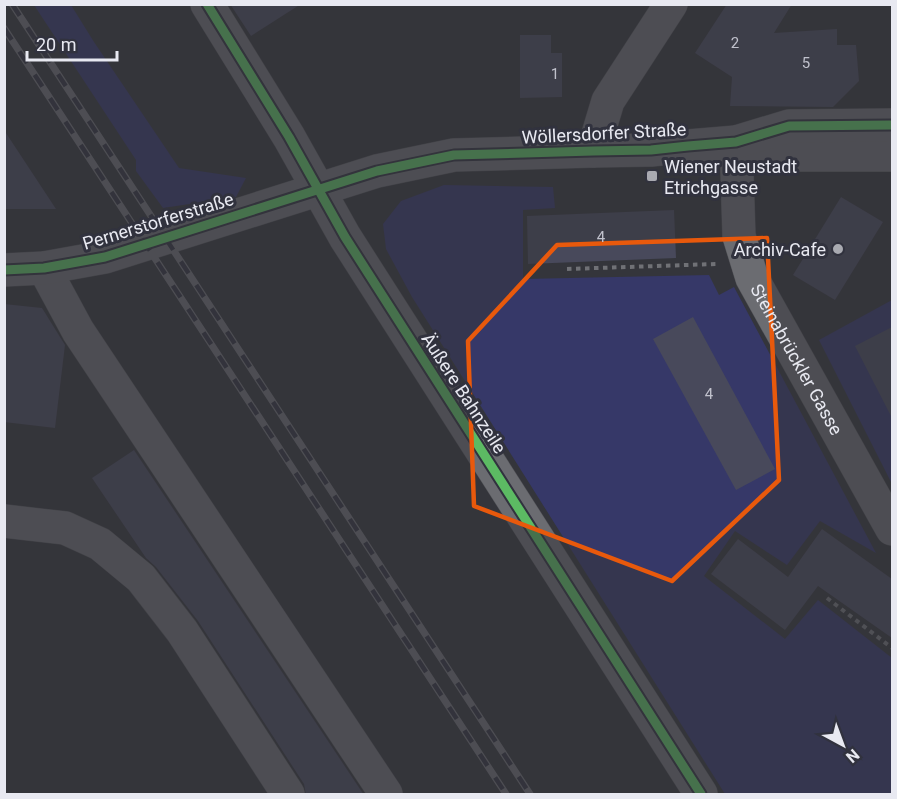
<svg xmlns="http://www.w3.org/2000/svg" width="897" height="799" viewBox="0 0 897 799" font-family="Roboto,sans-serif">
  <style>
    .green { fill: #363868 }
    .building { fill: #48495b }
    .lines { fill: none; stroke-linecap: round; stroke-linejoin: round }
    .minor-casing { stroke: #515257; stroke-width: 34 }
    .path { stroke: #707176; stroke-width: 4; stroke-dasharray: 4.5 4.5; stroke-linecap: butt }
    .minor { stroke: #6b6c71; stroke-width: 33 }
    .rail-casing { stroke: #6b6c71; stroke-width: 7 }
    .rail { stroke: #31323e; stroke-width: 4.5; stroke-dasharray: 14; stroke-linecap: butt }
    .cycleway-casing { stroke: #31323e; stroke-width: 13 }
    .cycleway { stroke: #5cba63; stroke-width: 9 }
    .marked { fill: none; stroke: #e8590c; stroke-width: 4.5; stroke-linejoin: round }
    .poi-dot { fill: #a9aab1; stroke: #31323e; stroke-width: 2 }
    .labels { text-anchor: middle; dominant-baseline: central; stroke-width: 6; stroke-linejoin: round; paint-order: stroke }
    .number-label { font-size: 15px; fill: #c0c1cc }
    .street-label { font-size: 18px; fill: #e8e9f1; stroke: #31323e }
    .poi-label { font-size: 18px; fill: #e8e9f1; stroke: #31323e; text-anchor: start }
  </style>
  <rect width="100%" height="100%" fill="#34353b"/>
  <g class="green">
    <polygon points="34,5 71,5 94,42 179,168 246,178 236,197 163,208 136,171 136,160"/>
    <polygon points="444,185 553,187 555,208 523,210 523,279 709,275 719,295 734,287 876,553 820,521 787,565 735,531 704,576 785,639 818,600 892,658 892,794 725,794 412,297 386,249 383,224 401,201"/>
    <polygon points="892,300 892,484 819,340"/>
  </g>
  <g class="building">
    <polygon points="230,4 301,4 251,36"/>
    <polygon points="727,4 792,4 774,33 837,29 837,45 856,45 859,81 833,107 730,106 732,77 695,53"/>
    <polygon points="520,35 551,35 551,53 562,53 562,97 520,98"/>
    <polygon points="4,130 56,209 4,209"/>
    <polygon points="841,197 883,222 835,300 793,275"/>
    <polygon points="674,210 676,258 528,264 527,216"/>
    <polygon points="4,304 42,308 65,345 55,428 4,422"/>
    <polygon points="693,317 775,469 736,490 653,339"/>
    <polygon points="892,327 892,418 855,346"/>
    <polygon points="134,450 364,795 306,795 304,784 198,621 156,567 146,558 92,478"/>
    <polygon points="822,529 892,579 892,638 818,586 785,630 711,574 738,539 788,577"/>
  </g>
  <g class="lines">
    <g class="minor-casing">
      <g id="minor">
        <polyline points="207,4 289,137 345,237 701,794"/>
        <path id="s1" d="M736,142l3,94 13,42 140,251"/>
        <polyline points="736,142 780,155 892,155"/>
        <polyline points="593,151 608,101 671,4"/>
        <polyline points="44,268 78,331 386,794"/>
        <polyline points="4,270 44,268 105,257 377,171 454,155 593,151 651,150 688,146 736,142 789,126 892,125"/>
        <polyline points="4,521 65,528 100,544 141,578 182,631 288,794"/>
      </g>
    </g>
    <g class="path">
      <polyline points="567,269 716,264"/>
      <polyline points="827,598 892,648"/>
    </g>
    <use href="#minor" class="minor"/>
    <g class="rail-casing">
      <g id="rail">
        <polyline points="12,4 530,794"/>
        <polyline points="4,28 506,794"/>
      </g>
    </g>
    <use href="#rail" class="rail"/>
    <g class="cycleway-casing">
      <g id="cycleway">
        <polyline points="207,4 289,137 345,237 701,794"/>
        <polyline points="4,270 44,268 105,257 377,171 454,155 593,151 651,150 688,146 736,142 789,126 892,125"/>
      </g>
    </g>
    <use href="#cycleway" class="cycleway"/>
  </g>
  <path d="M0 0H897V799H0ZM767,238l12,242 -107,101 -198,-75 -6,-165 89,-96z" fill="#34353b" fill-opacity=".55" fill-rule="evenodd"/>
  <path class="marked" d="M767,238l12,242 -107,101 -198,-75 -6,-165 89,-96z"/>
  <g class="poi-dot">
    <rect x="646" y="170" width="12" height="12" rx="3"/>
    <circle cx="838" cy="249" r="6"/>
  </g>
  <g class="labels">
    <g class="number-label">
      <text x="735" y="43">2</text>
      <text x="806" y="63">5</text>
      <text x="555" y="74">1</text>
      <text x="601" y="237">4</text>
      <text x="709" y="394">4</text>
    </g>
    <g class="street-label">
      <text transform="translate(604 133) rotate(-3)">Wöllersdorfer Straße</text>
      <text transform="translate(158 221) rotate(-17)">Pernerstorferstraße</text>
      <text stroke="none"><textPath href="#s1" startOffset="231">Steinabrückler Gasse</textPath></text>
      <text transform="translate(464 393) rotate(57)">Äußere Bahnzeile</text>
    </g>
    <g class="poi-label">
      <text x="664" y="166">Wiener Neustadt<tspan x="664" dy="21">Etrichgasse</tspan></text>
      <text x="826" y="249" text-anchor="end">Archiv-Cafe</text>
    </g>
  </g>
  <rect width="897" height="799" fill="none" stroke="#e8e9f1" stroke-width="12"/>
  <g transform="translate(843 745) rotate(139)" stroke="#31323e" stroke-width="4.5" paint-order="stroke">
  <path d="M0-4.5L10 22L0 15L-10 22Z" fill="#e8e9f1"/>
  <text y="-9" font-size="16" font-weight="bold" text-anchor="middle" fill="#e8e9f1">N</text>
  </g>
  <path d="M27 51v9h90v-9" fill="none" stroke="#e8e9f1" stroke-width="3"/>
  <text x="36" y="51" font-size="18" fill="#e8e9f1" stroke="#31323e" stroke-width="4.5" paint-order="stroke">20 m</text>
</svg>
